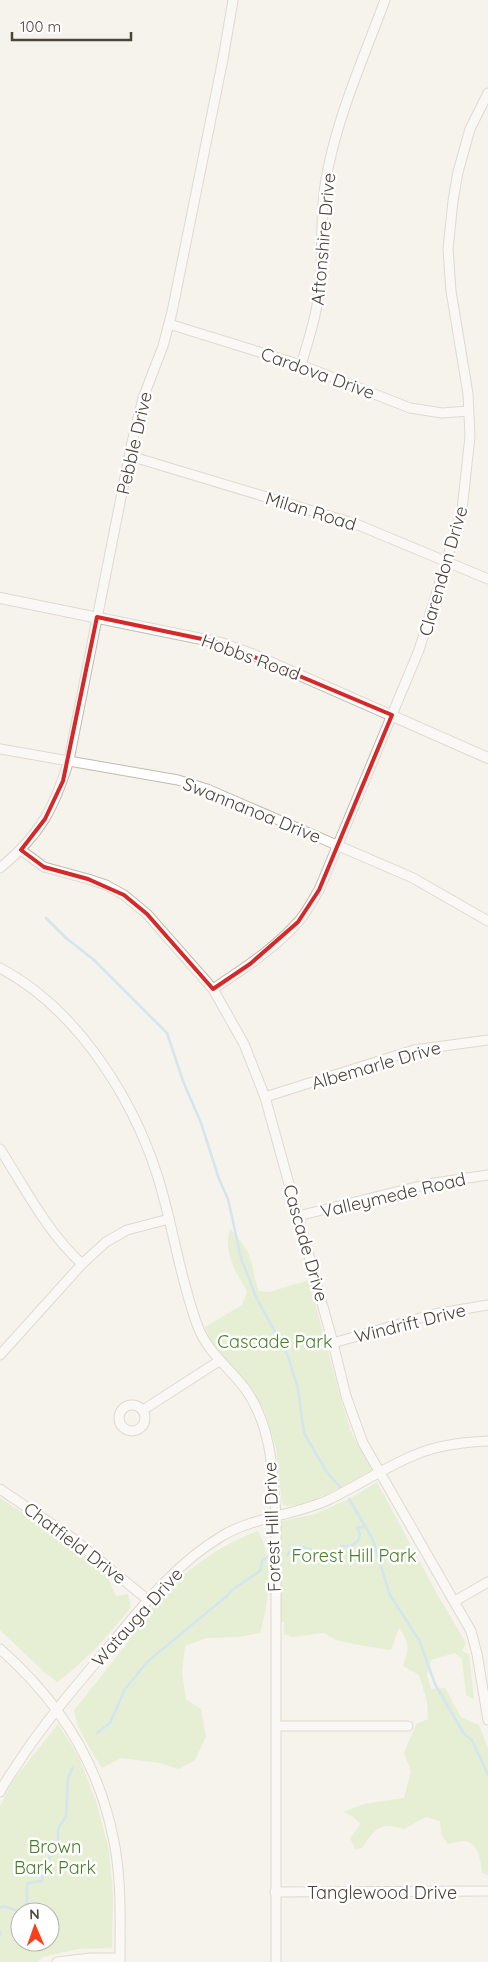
<svg xmlns="http://www.w3.org/2000/svg" width="488" height="1962" viewBox="0 0 488 1962" font-family="Quicksand,sans-serif">
  <style>
    .green { fill: #d2eab5; fill-rule: evenodd }
    .lines { fill: none; stroke-linecap: round; stroke-linejoin: round }
    .stream { stroke: #a9d4f2; stroke-width: 2.5 }
    .minor-casing { stroke: #c2bbae; stroke-width: 11 }
    .tertiary-casing { stroke: #c2bbae; stroke-width: 12 }
    .minor { stroke: #fff; stroke-width: 9 }
    .tertiary { stroke: #fff; stroke-width: 10 }
    .marked { fill: none; stroke: #d62828; stroke-width: 4; stroke-linejoin: round }
    .labels { text-anchor: middle; dominant-baseline: central; stroke-width: 5; stroke-linejoin: round; paint-order: stroke }
    .street-label { font-size: 18px; fill: #4b4439; stroke: #fff }
    .park-label { font-size: 18px; fill: #4a7f2a; stroke: #fff }
  </style>
  <rect width="100%" height="100%" fill="#f6f3ec"/>
  <g class="green">
    <path d="M230,1229c23,23 21,33 28,62l12,1 39,-12 32,120 11,34 20,36c-15,8 -75,44 -90,34l-6,-56 -11,-36 -13,-23 -41,-48 -6,-14 37,-22 5,-14c-12,-20 -24,-39 -17,-62z"/>
    <path d="M377,1482l60,112 29,49 -4,8 7,3 5,45 -8,-4 -4,-36 -7,-6 -24,7 -4,15 4,14 14,-1 16,29 18,8 9,23v127l-6,-2c-1,-11 -3,-29 -17,-32 -5,0 -12,2 -17,3l-7,-10 -1,-13 -14,-4 -22,12c-23,-8 -30,0 -42,19l-7,1 -5,-11 11,-14 -9,-8 -9,-4 21,-8 40,-6 7,-27 -7,-18 12,-29 12,-5 -1,-18 -8,-26 -16,-9c6,-18 7,-22 -4,-38l-8,22 -38,-6 -17,-4 -12,-7 -32,4 -8,-3v-12h-3l-3,-100 37,-8 34,-15z"/>
    <path d="M0,1498l57,37 49,38 10,23 12,-2 3,13c-22,28 -45,54 -74,75l-13,-10 -44,-42z"/>
    <path d="M258,1531c17,29 11,71 2,102l-22,4 -32,1 -21,8 -3,27 4,26 15,10 5,28 -11,23 -16,9 -19,-6 -39,-5 -19,10c-10,-17 -25,-37 -28,-58 17,-21 34,-42 50,-63 10,-13 18,-28 29,-41 25,-31 67,-62 105,-75z"/>
    <path d="M58,1724l20,31 18,46 13,49 4,45 -1,53 -34,1 -35,8 -6,5h-37v-156l12,-24zM20,1912h30v30h-30z"/>
  </g>
  <g class="lines">
    <g class="stream">
      <polyline points="46,918 66,938 94,960 167,1033 183,1081 201,1123 219,1179 228,1199 241,1258 256,1297 288,1356 298,1389 304,1433 326,1471 340,1487"/>
      <polyline points="349,1499 372,1538 390,1595 419,1640 435,1684 464,1734 472,1740 488,1775"/>
      <path d="M287,1555c14,-17 26,-3 42,6l8,-5 4,-10h10l7,-5 2,-7 -3,-6 9,-2"/>
      <polyline points="97,1733 110,1723 125,1689 147,1662 227,1596 232,1590 260,1571 262,1561 269,1556"/>
      <path d="M0,1908l4,-2 16,6c12,-7 4,-19 8,-29l14,-2 2,-19 14,-11v-22l8,-13 2,-38 5,-11"/>
      <polyline points="0,1932 0,1934"/>
    </g>
    <g class="minor-casing">
      <g id="minor">
        <polyline points="169,324 301,365 410,408 442,413 468,411"/>
        <path d="M301,365c8,-27 17,-54 19,-82 3,-33 0,-65 5,-98 10,-64 38,-125 60,-185"/>
        <polyline points="130,456 356,524 488,579"/>
        <polyline points="0,749 178,780 207,789 413,878 488,921"/>
        <polyline points="21,850 44,867 88,879 106,885 124,895 147,914 213,989 244,1044 265,1097 333,1343 346,1396 363,1443 471,1631 477,1654 488,1720"/>
        <path d="M0,868c40,-33 54,-59 69,-108l63,-318 11,-44 20,-52 9,-34 51,-253 10,-59"/>
        <path d="M0,968c81,43 140,140 163,227 12,44 19,90 35,132 10,26 32,41 48,63 26,37 27,84 30,127v445"/>
        <path d="M213,989c30,-20 61,-40 85,-67 8,-9 14,-21 21,-32l100,-240 43,-140 8,-74 -2,-42 -17,-103 -3,-42 5,-48 5,-29 12,-43 18,-36"/>
        <polyline points="265,1097 414,1050 488,1040"/>
        <path d="M0,1149c25,39 47,83 82,115"/>
        <polyline points="298,1216 428,1184 488,1175"/>
        <polyline points="333,1343 434,1314 488,1305"/>
        <polyline points="0,1355 82,1264 106,1242 127,1230 169,1219"/>
        <circle cx="132" cy="1418" r="13"/>
        <polyline points="143,1410 219,1361"/>
        <polyline points="0,1489 71,1537 148,1600"/>
        <polyline points="455,1601 488,1582"/>
        <path d="M0,1649c57,50 98,113 113,188 9,40 7,84 7,125"/>
        <polyline points="277,1726 408,1726"/>
        <path d="M0,1792c5,-11 13,-21 20,-32 23,-35 50,-67 77,-99 38,-45 73,-94 125,-125 33,-20 73,-20 108,-37 29,-14 57,-33 87,-45 22,-9 48,-12 71,-13"/>
        <polyline points="275,1892 488,1891"/>
        <polyline points="57,1962 91,1958 120,1958"/>
      </g>
    </g>
    <g class="tertiary-casing">
      <polyline id="tertiary" points="0,598 221,643 254,655 488,758"/>
    </g>
    <use href="#minor" class="minor"/>
    <use href="#tertiary" class="tertiary"/>
  </g>
  <path d="M0 0H488V1962H0ZM97,617l124,26 171,72 -73,175 -21,32 -48,42 -37,25 -66,-75 -23,-19 -36,-16 -44,-12 -23,-17 24,-31 18,-38z" fill="#f6f3ec" fill-opacity=".55" fill-rule="evenodd"/>
  <path class="marked" d="M97,617l124,26 171,72 -73,175 -21,32 -48,42 -37,25 -66,-75 -23,-19 -36,-16 -44,-12 -23,-17 24,-31 18,-38z"/>
  <g class="labels">
    <g class="street-label">
      <text transform="translate(323 239) rotate(-85)">Aftonshire Drive</text>
      <text transform="translate(318 373) rotate(20)">Cardova Drive</text>
      <text transform="translate(134 443) rotate(-77)">Pebble Drive</text>
      <text transform="translate(311 511) rotate(17)">Milan Road</text>
      <text transform="translate(443 571) rotate(-74)">Clarendon Drive</text>
      <text transform="translate(251 657) rotate(20)">Hobbs Road</text>
      <text transform="translate(252 810) rotate(22)">Swannanoa Drive</text>
      <text transform="translate(376 1065) rotate(-16)">Albemarle Drive</text>
      <text transform="translate(393 1195) rotate(-13)">Valleymede Road</text>
      <text transform="translate(306 1243) rotate(74)">Cascade Drive</text>
      <text transform="translate(410 1323) rotate(-14)">Windrift Drive</text>
      <text transform="translate(272 1527) rotate(-92)">Forest Hill Drive</text>
      <text transform="translate(75 1543) rotate(37)">Chatfield Drive</text>
      <text transform="translate(137 1617) rotate(-48)">Watauga Drive</text>
      <text x="382" y="1892">Tanglewood Drive</text>
    </g>
    <g class="park-label">
      <text x="275" y="1341">Cascade Park</text>
      <text x="354" y="1555">Forest Hill Park</text>
      <text x="55" y="1846">Brown<tspan x="55" dy="21">Bark Park</tspan></text>
    </g>
  </g>
  <g transform="translate(35 1927) rotate(358)"><circle r="24" fill="#ffffff" stroke="#b7b4b0"/>
  <path d="M0-4L9 19L0 12L-9 19Z" fill="#fc3f1d"/>
  <text y="-8" font-size="14" font-weight="bold" text-anchor="middle" fill="#4b4439">N</text>
  </g>
  <path d="M12 32v8h119v-8" fill="none" stroke="#4b4439" stroke-width="2.5"/>
  <text x="20" y="32" font-size="15" fill="#4b4439" stroke="#ffffff" stroke-width="4" paint-order="stroke">100 m</text>
</svg>
